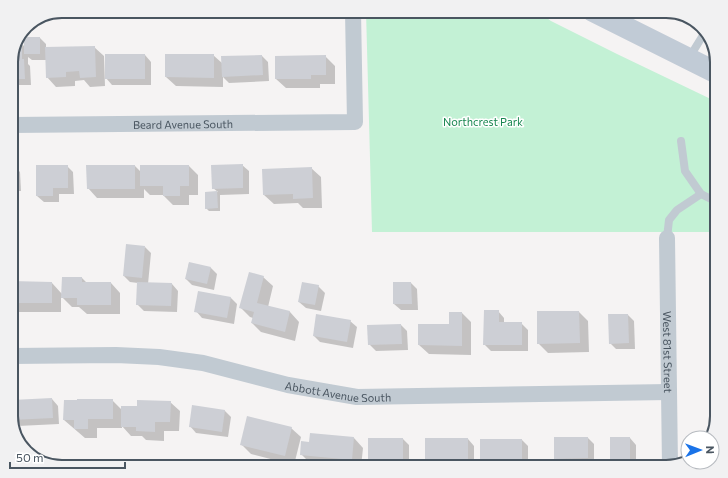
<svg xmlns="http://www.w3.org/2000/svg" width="728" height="478" viewBox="0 0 728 478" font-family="Commissioner,sans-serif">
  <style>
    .green { fill: #c3f1d5 }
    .shadow { fill: #0003 }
    .building { fill: #cdcfd5 }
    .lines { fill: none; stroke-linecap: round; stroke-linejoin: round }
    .lane { stroke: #c1cad2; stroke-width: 8 }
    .street { stroke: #c1cad2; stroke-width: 16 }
    .secondary { stroke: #c1cbd6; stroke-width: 22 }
    .labels { text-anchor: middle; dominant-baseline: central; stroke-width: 3; stroke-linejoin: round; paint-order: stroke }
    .park-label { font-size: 11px; fill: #17864f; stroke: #fff }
    .street-label { font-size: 11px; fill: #4a5661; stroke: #fff }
    .rim { fill: none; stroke: #4a5661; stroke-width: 2 }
  </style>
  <rect width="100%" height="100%" fill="#f5f3f3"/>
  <polygon class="green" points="366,11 537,11 551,21 617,54 717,102 717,232 372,232"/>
  <g class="shadow">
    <polygon points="40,38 46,44 46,48 94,47 104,56 105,86 90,87 84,80 75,81 75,86 56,87 47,77 46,60 32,60 28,57 28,64 30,66 31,85 11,85 11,59 18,44 22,44 25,47"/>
    <polygon points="145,55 151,62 151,85 112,85 106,78"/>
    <polygon points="166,55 213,55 222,63 262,56 268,62 269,81 229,83 223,77 223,87 176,86 166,77"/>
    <polygon points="325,56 335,66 335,84 320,84 320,88 286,88 276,79"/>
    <polygon points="242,165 249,171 249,194 220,195 220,211 209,211 206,208 206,193 218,192 213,188"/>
    <polygon points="11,166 14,166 20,172 21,191 11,191"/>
    <polygon points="37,166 67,166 73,172 74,194 59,194 59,202 44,202 37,196"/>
    <polygon points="135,166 141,172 189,166 198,175 198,195 189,195 189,205 173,205 163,195 150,195 144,189 144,198 97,198 88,188"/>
    <polygon points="311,168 321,177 322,208 303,208 298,203 274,204 264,195"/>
    <polygon points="145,247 151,253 148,284 172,284 178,291 177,312 144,311 137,304 138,283 130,282 124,276"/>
    <polygon points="189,263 211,268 217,274 214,290 192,285 186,279"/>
    <polygon points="263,277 273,286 268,307 290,312 299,322 295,341 261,332 252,323 253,318 250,317 241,308"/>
    <polygon points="82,278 87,283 111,283 120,293 120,314 87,314 79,307 72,307 61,296 61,312 11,312 11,282 52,283 62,294"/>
    <polygon points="394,283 411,283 417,289 418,310 401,310 394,304"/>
    <polygon points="318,286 325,293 321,311 306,308 299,302"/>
    <polygon points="199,292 231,298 237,304 234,324 202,318 196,311"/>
    <polygon points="498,311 504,318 504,323 521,323 528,330 528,351 491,351 484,344"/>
    <polygon points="579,312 588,321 589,352 548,353 538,343"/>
    <polygon points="462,313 471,322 471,355 429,354 419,345 450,325"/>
    <polygon points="628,315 634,321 635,349 616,349 610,343"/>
    <polygon points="350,321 357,327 353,348 320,342 314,336"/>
    <polygon points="401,325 407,331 408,350 376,351 369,344"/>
    <polygon points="52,399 58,406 59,424 18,426 12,420 11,411"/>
    <polygon points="112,400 122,410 170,402 180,411 179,431 164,431 164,441 146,440 142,436 131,436 122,426 122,428 97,428 97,438 85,438 64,420"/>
    <polygon points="193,406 225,411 231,417 228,437 196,433 190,426"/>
    <polygon points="291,428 301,437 294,465 251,454 241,444"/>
    <polygon points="354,438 363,448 361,467 345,467 311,464 301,454 310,443"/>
    <polygon points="588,438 594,444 594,464 561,465 555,458"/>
    <polygon points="630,438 636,445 636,467 611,467"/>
    <polygon points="403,439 409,445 409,467 381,467 380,466 376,466 369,459"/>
    <polygon points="468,439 474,446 474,467 433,467 426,460"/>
    <polygon points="522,440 528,446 528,465 488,465 481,459"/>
  </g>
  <g class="building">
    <rect x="24" y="37" width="16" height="17"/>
    <polygon points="19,43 22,43 22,59 24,59 25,79 11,79 11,59"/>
    <polygon points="95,46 96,77 80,78 79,71 66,72 66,77 46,78 45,47"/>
    <rect x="105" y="54" width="40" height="25"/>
    <polygon points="165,54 214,54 214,78 165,77"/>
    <polygon points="262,55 263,75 222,77 221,56"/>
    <polygon points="326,55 326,75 311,75 311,79 275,79 275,56"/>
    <polygon points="243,164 243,188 212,189 211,165"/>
    <polygon points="11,165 14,165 15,185 11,185"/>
    <polygon points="36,165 68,165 68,188 53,188 53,196 36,196"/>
    <polygon points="86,165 135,165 135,189 87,189"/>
    <polygon points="140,165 189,165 189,186 180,186 180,196 163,196 163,186 140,186"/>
    <polygon points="312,167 313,198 293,199 293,194 263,195 262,169"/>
    <polygon points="217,191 218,208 205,209 205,192"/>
    <polygon points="126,244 145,246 142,278 123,276"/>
    <polygon points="189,262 211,267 207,284 185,279"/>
    <polygon points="249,272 264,276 257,303 290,311 285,332 251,323 254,312 239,308"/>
    <polygon points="62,277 82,277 82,282 111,282 111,305 77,305 77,298 61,298"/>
    <polygon points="11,281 52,282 52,303 11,303"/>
    <polygon points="137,282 172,283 171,306 136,305"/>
    <polygon points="302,282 319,285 315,305 298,302"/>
    <polygon points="393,282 411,282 412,304 393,304"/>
    <polygon points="198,291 231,297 227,318 194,312"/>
    <polygon points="484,310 499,310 499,322 522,322 522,345 483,345"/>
    <polygon points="537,311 579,311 580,343 537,344"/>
    <polygon points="449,312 462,312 462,346 418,345 418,324 449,324"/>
    <polygon points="316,314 351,320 347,342 313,336"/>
    <polygon points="608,314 628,314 629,343 609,344"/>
    <polygon points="401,324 402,344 368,345 367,325"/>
    <polygon points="52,398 53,418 11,420 12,400"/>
    <polygon points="77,399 113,399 113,419 88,419 88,429 74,429 74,420 63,420 64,400 77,400"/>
    <polygon points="137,400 171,401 170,422 155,422 155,432 136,431 136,427 121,427 121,406 137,406"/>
    <polygon points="192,405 225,410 222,432 189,427"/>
    <polygon points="247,416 292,427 285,456 240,445"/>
    <polygon points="310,433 354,437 352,460 300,455 301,441 309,442"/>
    <polygon points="554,437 588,437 588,458 554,459"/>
    <rect x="610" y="437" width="20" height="30"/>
    <polygon points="368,438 403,438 403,467 379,466 379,460 368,460"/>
    <rect x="425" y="438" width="43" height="23"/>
    <rect x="480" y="439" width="42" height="20"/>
  </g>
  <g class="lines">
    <g class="lane">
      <polyline points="689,58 705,32"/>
      <polyline points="681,141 685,171 701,194 717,202"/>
      <polyline points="667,238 669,220 677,210 701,194"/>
    </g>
    <g class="street">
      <path id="s1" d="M11,125l344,-3 -2,-111"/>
      <path id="s2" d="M667,238l3,228"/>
      <path id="s3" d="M11,356l105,-1 43,2 44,6 85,22 69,12 312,-5"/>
    </g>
    <polyline class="secondary" points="593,11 717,73"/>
  </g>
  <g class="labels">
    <g class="park-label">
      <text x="483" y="121">Northcrest Park</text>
    </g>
    <g class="street-label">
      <text stroke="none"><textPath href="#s1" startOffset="172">Beard Avenue South</textPath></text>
      <text stroke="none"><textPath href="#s2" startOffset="114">West 81st Street</textPath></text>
      <text stroke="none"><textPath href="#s3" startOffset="331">Abbott Avenue South</textPath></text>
    </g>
  </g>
  <path d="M0 0H728V478H0ZM62 18H666A44 44 0 0 1 710 62V416A44 44 0 0 1 666 460H62A44 44 0 0 1 18 416V62A44 44 0 0 1 62 18Z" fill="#f1f1f2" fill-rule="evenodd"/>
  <path class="rim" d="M62 18H666A44 44 0 0 1 710 62V416A44 44 0 0 1 666 460H62A44 44 0 0 1 18 416V62A44 44 0 0 1 62 18Z"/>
  <g transform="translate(700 450) rotate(89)"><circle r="19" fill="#ffffff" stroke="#b7bbc0"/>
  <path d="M0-3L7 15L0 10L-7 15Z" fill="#1a73e8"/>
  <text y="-6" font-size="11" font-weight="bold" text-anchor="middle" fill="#4a5661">N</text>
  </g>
  <path d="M10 462v6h115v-6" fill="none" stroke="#4a5661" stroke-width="2"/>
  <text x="16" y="462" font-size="12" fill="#4a5661" stroke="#ffffff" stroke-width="3" paint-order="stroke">50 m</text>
</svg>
